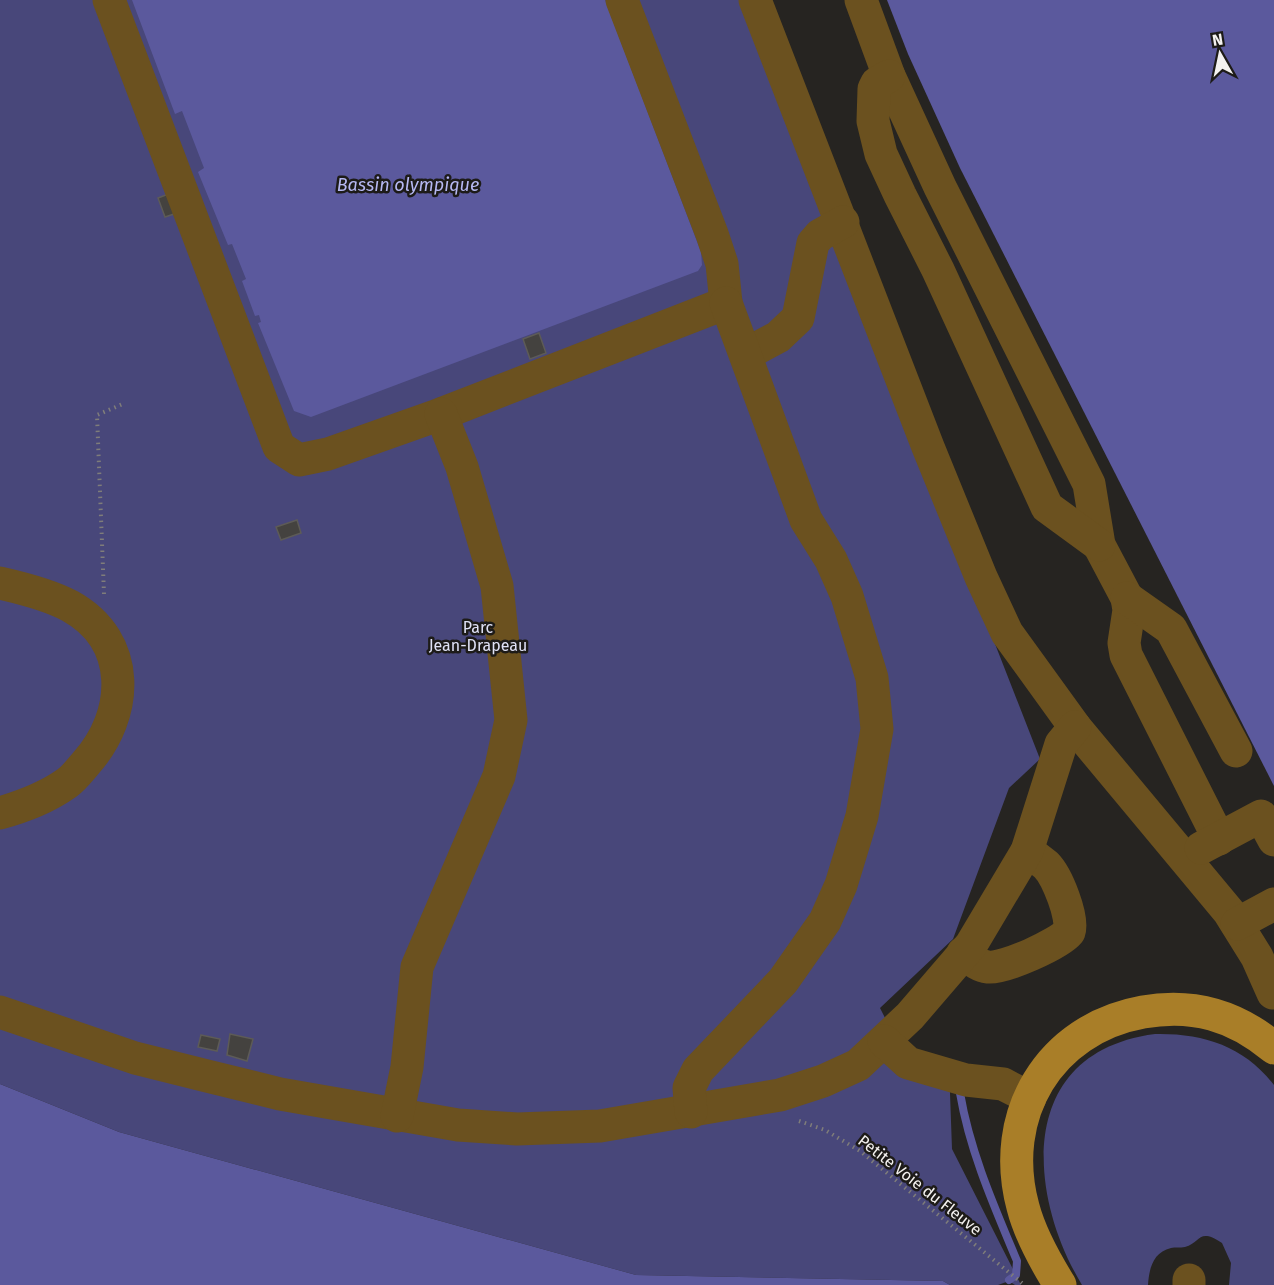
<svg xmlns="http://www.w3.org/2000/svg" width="1274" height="1285" viewBox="0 0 1274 1285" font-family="'Fira Sans',sans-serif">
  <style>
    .green { fill: #48477a }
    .water { fill: #5b599d }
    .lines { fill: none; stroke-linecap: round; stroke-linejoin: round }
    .stream { stroke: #5b599d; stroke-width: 8 }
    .building { fill: #44423f; stroke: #5d5b57; stroke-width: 1.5 }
    .path { stroke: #7f7d7a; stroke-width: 4; stroke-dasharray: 1.5 4.5; stroke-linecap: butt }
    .minor { stroke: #6b511f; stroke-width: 33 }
    .major { stroke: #a97e28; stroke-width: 33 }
    .labels { text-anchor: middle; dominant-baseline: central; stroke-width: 5; stroke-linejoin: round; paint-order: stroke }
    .park-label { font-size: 16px; fill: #e0e2f6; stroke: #1d1b18 }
    .street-label { font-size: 16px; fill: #f4f2f0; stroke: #1d1b18 }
    .water-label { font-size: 18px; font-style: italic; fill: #b6b8f2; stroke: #1d1b18 }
  </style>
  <rect width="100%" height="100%" fill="#262421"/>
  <g class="green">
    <polygon points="0,0 739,0 797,137 1040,759 1009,788 953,939 880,1008 915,1077 949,1065 952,1149 1021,1285 1015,1285 1009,1281 998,1285 950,1285 943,1281 636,1275 119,1132 0,1084"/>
    <path d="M1155,1034c48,-1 89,12 119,51v200h-45l2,-22 -9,-20c-24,-16 -21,0 -37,4 -5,1 -10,0 -14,1 -18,4 -22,21 -23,37h-66c-56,-93 -65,-233 73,-251z"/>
  </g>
  <g class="water">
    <polygon points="132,0 605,0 701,252 702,265 698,271 311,417 294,411 258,323 261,322 259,315 255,316 242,281 246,279 232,244 228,245 198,172 204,168 182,111 175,114"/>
    <polygon points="887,0 1274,0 1274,786 960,168 908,54"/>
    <polygon points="0,1084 119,1132 636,1275 943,1281 950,1285 0,1285"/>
  </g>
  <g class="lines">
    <path class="stream" d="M960,1093c10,59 34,113 57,168l-1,14 -7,5"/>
  </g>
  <g class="building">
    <polygon points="171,193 177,213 165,217 158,198"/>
    <polygon points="539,333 546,353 530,359 523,339"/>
    <polygon points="297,520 301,533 281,540 276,527"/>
    <polygon points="230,1034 253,1039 247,1061 227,1055"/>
    <polygon points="201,1035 220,1039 217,1051 198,1047"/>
  </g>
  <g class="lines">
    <g class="path">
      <polyline points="104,594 97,415 125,403"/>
      <polyline points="799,1121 825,1130 860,1151 1022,1283"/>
    </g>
    <g class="minor">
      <polyline points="109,0 279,447 299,460 328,454 441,414 726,303 722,264 712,234 622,0"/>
      <polyline points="755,0 928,447 981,577 1007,633 1075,727 1229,912 1257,957 1273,993"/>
      <polyline points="861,0 889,76 940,187 1089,484 1099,545 1127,598 1129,610 1124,643 1126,655 1219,839"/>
      <polyline points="889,76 877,83 874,89 873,121 881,154 900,195 938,270 1047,507 1099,545"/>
      <polyline points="746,354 778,337 798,318 813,243 820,235 843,222"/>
      <path d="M0,583c22,5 50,12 70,23 63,35 59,109 16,157 -6,7 -12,15 -19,20 -21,15 -43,23 -67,30"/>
      <polyline points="1127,598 1171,629 1236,751"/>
      <polyline points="1201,848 1261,816 1274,840"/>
      <polyline points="1237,924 1274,904"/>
      <path d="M963,953c8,6 15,13 25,14 16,2 71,-23 81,-35 5,-14 -12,-56 -23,-67 -6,-5 -13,-10 -19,-14"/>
      <polyline points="0,1012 135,1058 207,1076 280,1094 458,1125 517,1129 600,1126 780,1095 823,1081 858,1065 910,1016 971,945 1027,851 1061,744 1075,727"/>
      <polyline points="884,1041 908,1063 966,1080 1003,1084 1030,1098"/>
      <polyline points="691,1112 689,1088 698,1070 783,981 825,921 841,885 862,816 877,729 872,678 847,596 831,560 806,520 726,303"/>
      <polyline points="397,1116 407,1067 417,967 499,776 511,720 497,586 462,467 441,414"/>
      <polyline points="1189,1280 1189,1285"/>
    </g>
    <path class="major" d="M1060,1285c-15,-24 -30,-51 -37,-78 -25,-92 26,-178 120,-195 50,-9 92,3 131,36"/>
  </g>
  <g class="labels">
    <g class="park-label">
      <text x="478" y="627">Parc<tspan x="478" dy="18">Jean-Drapeau</tspan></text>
    </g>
    <g class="street-label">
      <text transform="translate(920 1185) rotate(38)">Petite Voie du Fleuve</text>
    </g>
    <g class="water-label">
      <text x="408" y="185">Bassin olympique</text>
    </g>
  </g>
  <g transform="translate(1220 54) rotate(351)" stroke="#1d1b18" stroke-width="4.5" paint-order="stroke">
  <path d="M0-4.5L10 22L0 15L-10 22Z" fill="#f4f2f0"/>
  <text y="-9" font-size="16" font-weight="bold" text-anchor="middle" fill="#f4f2f0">N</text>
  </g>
</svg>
